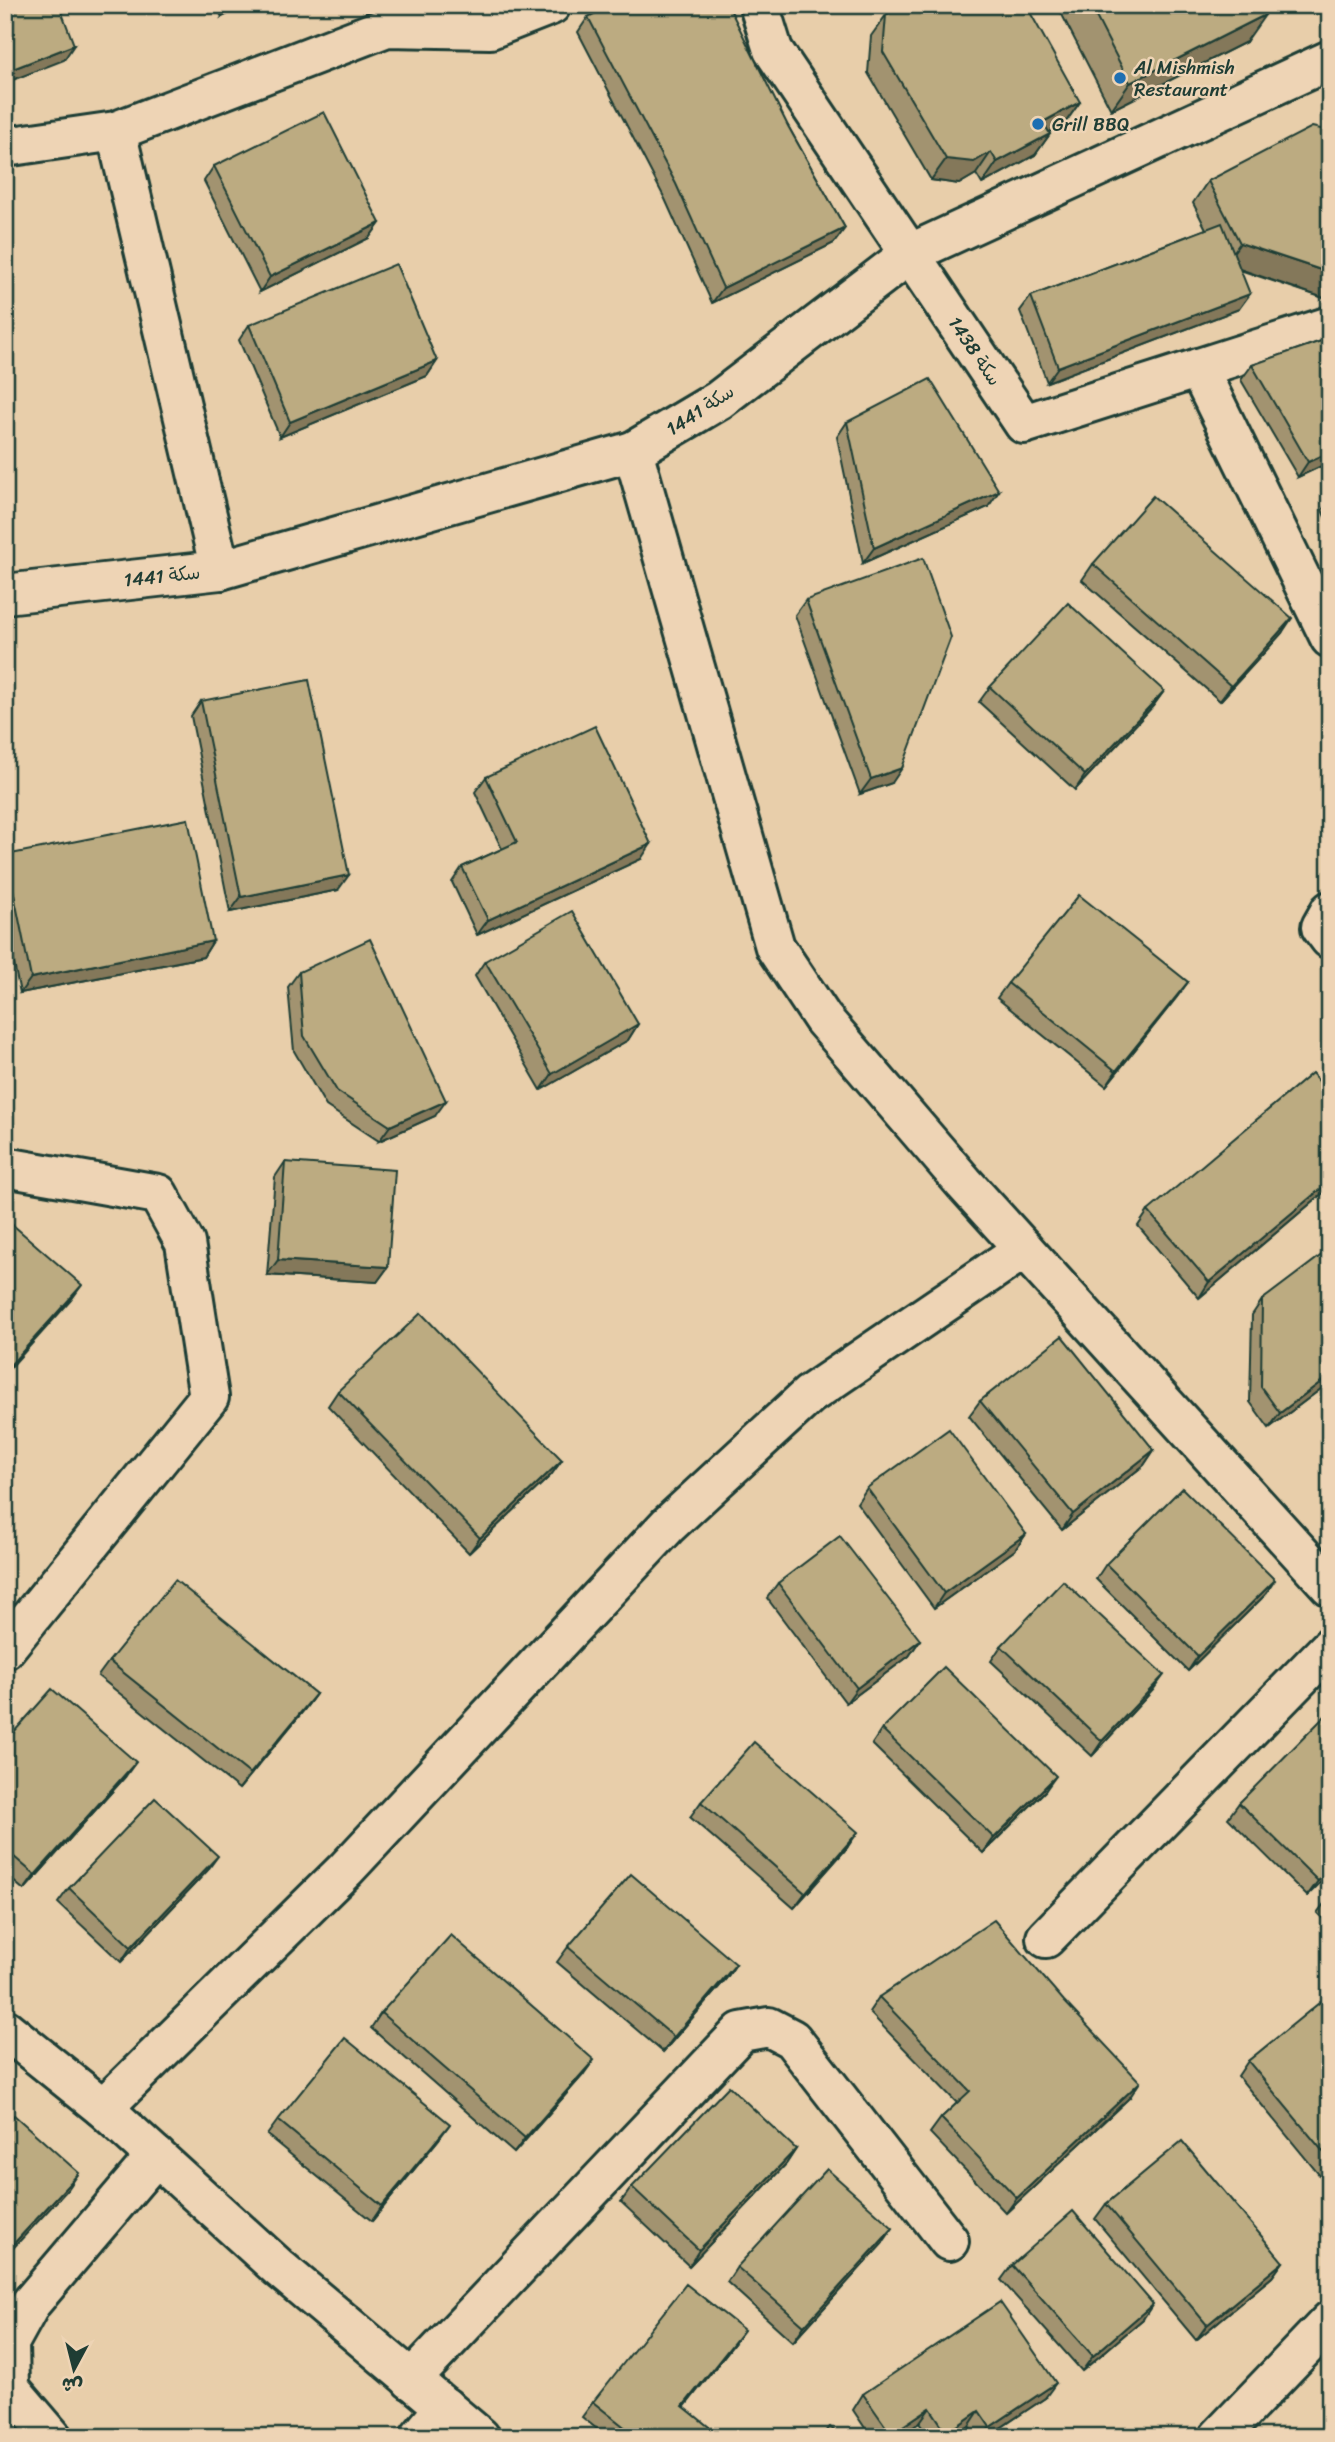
<svg xmlns="http://www.w3.org/2000/svg" width="1335" height="2442" viewBox="0 0 1335 2442" font-family="Sriracha,'Playpen Sans Arabic',sans-serif">
  <style>
    .lines { fill: none; stroke-linecap: round; stroke-linejoin: round }
    .minor-casing { stroke: #1f3d34; stroke-width: 44 }
    .minor { stroke: #eed4b5; stroke-width: 38 }
    .wall { fill: #a2936f; stroke: #1f3d34; stroke-width: 2 }
    .shaded-wall { fill: #84785a; stroke: #1f3d34; stroke-width: 2 }
    .building { fill: #bcab81; stroke: #1f3d34; stroke-width: 2 }
    .poi-dot { fill: #1f6fb2; stroke: #eed4b5; stroke-width: 2.5 }
    .labels { text-anchor: middle; dominant-baseline: central; stroke-width: 5; stroke-linejoin: round; paint-order: stroke }
    .poi-label { font-size: 19px; fill: #1f3d34; stroke: #eed4b5; text-anchor: start }
    .street-label { font-size: 19px; fill: #1f3d34; stroke: #eed4b5 }
  </style>
  <rect width="100%" height="100%" fill="#e8ceaa"/>
  <filter id="ink" filterUnits="userSpaceOnUse"><feTurbulence type="fractalNoise" baseFrequency=".0143" numOctaves="2"/><feDisplacementMap in="SourceGraphic" scale="14" xChannelSelector="R" yChannelSelector="G"/><feConvolveMatrix kernelMatrix="1 2 1 2 8 2 1 2 1" color-interpolation-filters="sRGB"/></filter>
  <g filter="url(#ink)">
    <g class="lines">
      <g class="minor-casing">
        <g id="minor">
          <polyline points="759,5 773,50 1024,424 1330,326"/>
          <polyline points="116,131 220,570"/>
          <polyline points="5,147 116,131 387,27 490,29 551,5"/>
          <polyline points="1198,368 1330,638"/>
          <polyline points="633,451 775,947 823,1019 964,1183 1330,1586"/>
          <polyline points="5,594 220,570 633,451 719,400 911,253 1330,60"/>
          <polyline points="1330,911 1321,927 1330,939"/>
          <polyline points="5,1167 158,1194 185,1243 209,1397 5,1649"/>
          <polyline points="1046,1938 1330,1647"/>
          <polyline points="5,2029 103,2108 279,2268 480,2437"/>
          <polyline points="103,2108 346,1869 668,1525 809,1395 1024,1249"/>
          <polyline points="411,2380 741,2032 769,2027 792,2039 949,2241"/>
          <polyline points="52,2437 10,2388 9,2343 31,2303 156,2156"/>
          <polyline points="420,2437 445,2407"/>
          <polyline points="1219,2437 1330,2321"/>
        </g>
      </g>
      <use href="#minor" class="minor"/>
    </g>
    <g class="wall">
      <polygon points="215,5 246,5 222,17"/>
      <polygon points="478,5 495,5 485,11"/>
      <polygon points="1057,5 1260,5 1246,42 1111,110"/>
      <polygon points="886,15 1080,102 1065,123 1049,132 1050,134 1035,155 982,184 976,174 959,184 931,180 868,73 871,36"/>
      <polygon points="588,17 788,126 845,228 834,243 712,303 665,199 578,32"/>
      <polygon points="1330,131 1330,300 1240,270 1239,309 1047,382 1020,311 1031,296 1206,229 1193,203 1208,181"/>
      <polygon points="214,166 380,223 369,238 260,292 204,181"/>
      <polygon points="249,325 437,361 427,376 280,437 239,340"/>
      <polygon points="1330,338 1330,462 1298,477 1241,380 1252,365"/>
      <polygon points="847,422 999,491 988,507 863,563 837,437"/>
      <polygon points="1330,499 1330,528 1322,510"/>
      <polygon points="1093,564 1282,633 1220,701 1082,580"/>
      <polygon points="806,600 892,783 860,794 795,615"/>
      <polygon points="990,687 1164,691 1153,706 1075,790 979,702"/>
      <polygon points="201,701 338,890 230,912 191,716"/>
      <polygon points="486,777 641,859 477,935 452,882 462,867 502,849 475,792"/>
      <polygon points="5,856 213,941 203,957 20,993 5,920"/>
      <polygon points="485,961 638,1024 628,1040 541,1090 475,976"/>
      <polygon points="299,972 435,1116 379,1141 326,1106 294,1051 288,987"/>
      <polygon points="1188,982 1177,997 1106,1086 997,998 1008,983"/>
      <polygon points="285,1162 388,1267 377,1282 267,1275 275,1177"/>
      <polygon points="1330,1187 1199,1298 1138,1226 1148,1211"/>
      <polygon points="1330,1255 1330,1382 1269,1428 1250,1402 1252,1315 1262,1300"/>
      <polygon points="338,1391 562,1460 551,1475 469,1553 328,1406"/>
      <polygon points="980,1401 1154,1450 1144,1465 1062,1530 969,1416"/>
      <polygon points="867,1488 1026,1534 1015,1550 934,1608 857,1503"/>
      <polygon points="1106,1564 1265,1595 1188,1671 1096,1579"/>
      <polygon points="778,1583 920,1640 909,1656 846,1703 767,1598"/>
      <polygon points="1001,1646 1153,1690 1092,1756 991,1661"/>
      <polygon points="109,1661 316,1694 305,1709 239,1789 98,1676"/>
      <polygon points="1330,1719 1330,1873 1307,1896 1228,1818 1239,1803"/>
      <polygon points="882,1729 1045,1791 983,1853 872,1744"/>
      <polygon points="5,1742 125,1777 24,1890 5,1874"/>
      <polygon points="701,1802 847,1848 794,1908 690,1817"/>
      <polygon points="207,1871 121,1962 58,1903 69,1888"/>
      <polygon points="1330,1896 1330,1926 1317,1913"/>
      <polygon points="568,1947 736,1964 726,1979 663,2052 557,1962"/>
      <polygon points="879,1997 1130,2097 1006,2213 930,2133 941,2118 957,2103 869,2012"/>
      <polygon points="1330,2006 1330,2188 1238,2076 1248,2061"/>
      <polygon points="381,2013 583,2075 514,2153 371,2028"/>
      <polygon points="278,2120 439,2139 372,2221 267,2135"/>
      <polygon points="796,2149 786,2164 689,2266 621,2202 632,2187"/>
      <polygon points="1106,2204 1283,2262 1272,2277 1196,2340 1095,2219"/>
      <polygon points="882,2244 793,2342 727,2282 737,2267"/>
      <polygon points="1012,2265 1143,2319 1082,2371 1001,2280"/>
      <polygon points="733,2345 684,2407 710,2437 607,2437 582,2417 593,2402"/>
      <polygon points="863,2394 1045,2398 987,2437 976,2437 969,2426 953,2437 929,2437 919,2423 899,2437 871,2437 853,2410"/>
    </g>
    <g class="shaded-wall">
      <polygon points="230,5 246,5 222,17"/>
      <polygon points="489,5 495,5 485,11"/>
      <polygon points="1265,15 1246,42 1111,110 1130,83"/>
      <polygon points="74,45 64,60 5,83 5,72"/>
      <polygon points="1080,102 1065,123 1028,144 1043,122"/>
      <polygon points="1050,134 1035,155 982,184 997,162"/>
      <polygon points="991,152 976,174 959,184 931,180 946,159"/>
      <polygon points="380,223 369,238 260,292 270,277"/>
      <polygon points="845,228 834,243 712,303 723,288"/>
      <polygon points="1240,243 1330,273 1330,300 1225,264"/>
      <polygon points="1250,294 1239,309 1047,382 1058,367"/>
      <polygon points="437,361 427,376 280,437 290,422"/>
      <polygon points="1330,452 1330,462 1298,477 1308,462"/>
      <polygon points="999,491 988,507 863,563 874,548"/>
      <polygon points="1292,618 1282,633 1220,701 1231,686"/>
      <polygon points="1164,691 1153,706 1075,790 1085,775"/>
      <polygon points="902,768 892,783 860,794 871,779"/>
      <polygon points="651,844 641,859 477,935 488,920"/>
      <polygon points="349,875 338,890 230,912 241,897"/>
      <polygon points="213,941 203,957 20,993 31,978"/>
      <polygon points="1188,982 1177,997 1106,1086 1116,1071"/>
      <polygon points="638,1024 628,1040 541,1090 552,1074"/>
      <polygon points="446,1101 435,1116 379,1141 390,1126"/>
      <polygon points="1330,1181 1330,1187 1199,1298 1209,1282"/>
      <polygon points="278,1260 388,1267 377,1282 267,1275"/>
      <polygon points="82,1285 71,1300 5,1374 5,1371"/>
      <polygon points="1330,1375 1330,1382 1269,1428 1280,1413"/>
      <polygon points="1154,1450 1144,1465 1062,1530 1073,1514"/>
      <polygon points="562,1460 551,1475 469,1553 480,1538"/>
      <polygon points="1026,1534 1015,1550 934,1608 944,1593"/>
      <polygon points="1275,1580 1265,1595 1188,1671 1198,1656"/>
      <polygon points="920,1640 909,1656 846,1703 857,1688"/>
      <polygon points="1164,1675 1153,1690 1092,1756 1102,1741"/>
      <polygon points="316,1694 305,1709 239,1789 250,1774"/>
      <polygon points="136,1762 125,1777 24,1890 35,1875"/>
      <polygon points="1056,1776 1045,1791 983,1853 994,1838"/>
      <polygon points="858,1832 847,1848 794,1908 805,1893"/>
      <polygon points="218,1856 207,1871 121,1962 131,1947"/>
      <polygon points="1330,1869 1330,1873 1307,1896 1318,1881"/>
      <polygon points="736,1964 726,1979 663,2052 674,2037"/>
      <polygon points="594,2060 583,2075 514,2153 525,2138"/>
      <polygon points="1140,2082 1130,2097 1006,2213 1017,2198"/>
      <polygon points="450,2124 439,2139 372,2221 382,2206"/>
      <polygon points="796,2149 786,2164 689,2266 699,2250"/>
      <polygon points="79,2173 68,2189 5,2257 5,2253"/>
      <polygon points="893,2228 882,2244 793,2342 804,2326"/>
      <polygon points="1283,2262 1272,2277 1196,2340 1207,2325"/>
      <polygon points="1153,2304 1143,2319 1082,2371 1093,2356"/>
      <polygon points="744,2330 733,2345 673,2422 683,2406"/>
      <polygon points="1056,2383 1045,2398 987,2437 983,2437 990,2427"/>
      <polygon points="930,2408 919,2423 899,2437 889,2437 891,2434"/>
      <polygon points="979,2411 969,2426 953,2437 944,2437 947,2433"/>
    </g>
    <g class="building">
      <polygon points="5,5 59,5 74,45 5,72"/>
      <polygon points="611,5 728,5 788,126 845,228 723,288 676,184 588,17"/>
      <polygon points="903,5 1026,5 1080,102 1043,122 1050,134 997,162 991,152 974,162 946,159 883,52 886,15"/>
      <polygon points="1090,5 1260,5 1265,15 1130,83"/>
      <polygon points="324,112 380,223 270,277 214,166"/>
      <polygon points="1312,127 1330,131 1330,273 1240,243 1208,181"/>
      <polygon points="1222,223 1250,294 1058,367 1031,296"/>
      <polygon points="396,264 437,361 290,422 249,325"/>
      <polygon points="1330,338 1330,452 1308,462 1252,365"/>
      <polygon points="930,379 999,491 874,548 847,422"/>
      <polygon points="1153,496 1292,618 1231,686 1093,564"/>
      <polygon points="923,558 951,637 902,768 871,779 806,600"/>
      <polygon points="1068,603 1164,691 1085,775 990,687"/>
      <polygon points="309,680 349,875 241,897 201,701"/>
      <polygon points="595,726 651,844 488,920 462,867 517,842 486,777"/>
      <polygon points="188,819 213,941 31,978 6,855"/>
      <polygon points="1079,895 1188,982 1116,1071 1008,983"/>
      <polygon points="572,911 638,1024 552,1074 485,961"/>
      <polygon points="370,939 446,1101 390,1126 337,1091 304,1036 299,972"/>
      <polygon points="1312,1073 1330,1094 1330,1181 1209,1282 1148,1211"/>
      <polygon points="285,1162 395,1170 388,1267 278,1260"/>
      <polygon points="6,1219 82,1285 5,1371 5,1220"/>
      <polygon points="1327,1251 1330,1255 1330,1375 1280,1413 1261,1387 1262,1300"/>
      <polygon points="421,1313 562,1460 480,1538 338,1391"/>
      <polygon points="1062,1336 1154,1450 1073,1514 980,1401"/>
      <polygon points="949,1429 1026,1534 944,1593 867,1488"/>
      <polygon points="1182,1488 1275,1580 1198,1656 1106,1564"/>
      <polygon points="840,1536 920,1640 857,1688 778,1583"/>
      <polygon points="175,1580 316,1694 250,1774 109,1661"/>
      <polygon points="1063,1581 1164,1675 1102,1741 1001,1646"/>
      <polygon points="944,1667 1056,1776 994,1838 882,1729"/>
      <polygon points="52,1689 136,1762 35,1875 5,1849 5,1742"/>
      <polygon points="1326,1715 1330,1719 1330,1869 1318,1881 1239,1803"/>
      <polygon points="754,1742 858,1832 805,1893 701,1802"/>
      <polygon points="155,1798 218,1856 131,1947 69,1888"/>
      <polygon points="631,1874 736,1964 674,2037 568,1947"/>
      <polygon points="994,1920 1064,2001 1140,2082 1017,2198 941,2118 970,2091 879,1997"/>
      <polygon points="451,1935 594,2060 525,2138 381,2013"/>
      <polygon points="1324,1999 1330,2006 1330,2160 1248,2061"/>
      <polygon points="345,2038 450,2124 382,2206 278,2120"/>
      <polygon points="729,2086 796,2149 699,2250 632,2187"/>
      <polygon points="14,2115 79,2173 5,2253 5,2124"/>
      <polygon points="1182,2141 1283,2262 1207,2325 1106,2204"/>
      <polygon points="827,2169 893,2228 804,2326 737,2267"/>
      <polygon points="1073,2211 1153,2304 1093,2356 1012,2265"/>
      <polygon points="686,2284 744,2330 683,2406 714,2431 709,2437 637,2437 593,2402"/>
      <polygon points="1000,2302 1056,2383 990,2427 979,2411 947,2433 930,2408 891,2434 863,2394"/>
      <polygon points="830,2427 842,2437 822,2437"/>
    </g>
  </g>
  <g class="poi-dot">
    <circle cx="1120" cy="78" r="7"/>
    <circle cx="1038" cy="124" r="7"/>
  </g>
  <g class="labels">
    <g class="poi-label">
      <text x="1134" y="67">Al Mishmish<tspan x="1134" dy="22">Restaurant</tspan></text>
      <text x="1052" y="124">Grill BBQ</text>
    </g>
    <g class="street-label">
      <text transform="translate(975 351) rotate(56)">سكة 1438</text>
      <text transform="translate(700 410) rotate(-33)">سكة 1441</text>
      <text transform="translate(162 576) rotate(-6)">سكة 1441</text>
    </g>
  </g>
  <rect width="1335" height="2442" fill="none" stroke="#eed4b5" stroke-width="28"/>
  <rect x="14" y="14" width="1307" height="2414" fill="none" stroke="#1f3d34" stroke-width="2.5" filter="url(#ink)"/>
  <g transform="translate(74 2369) rotate(187)" stroke="#eed4b5" stroke-width="5" paint-order="stroke">
  <path d="M0-5L12 26L0 18L-12 26Z" fill="#1f3d34"/>
  <text y="-10" font-size="19" font-weight="bold" text-anchor="middle" fill="#1f3d34">ش</text>
  </g>
</svg>
